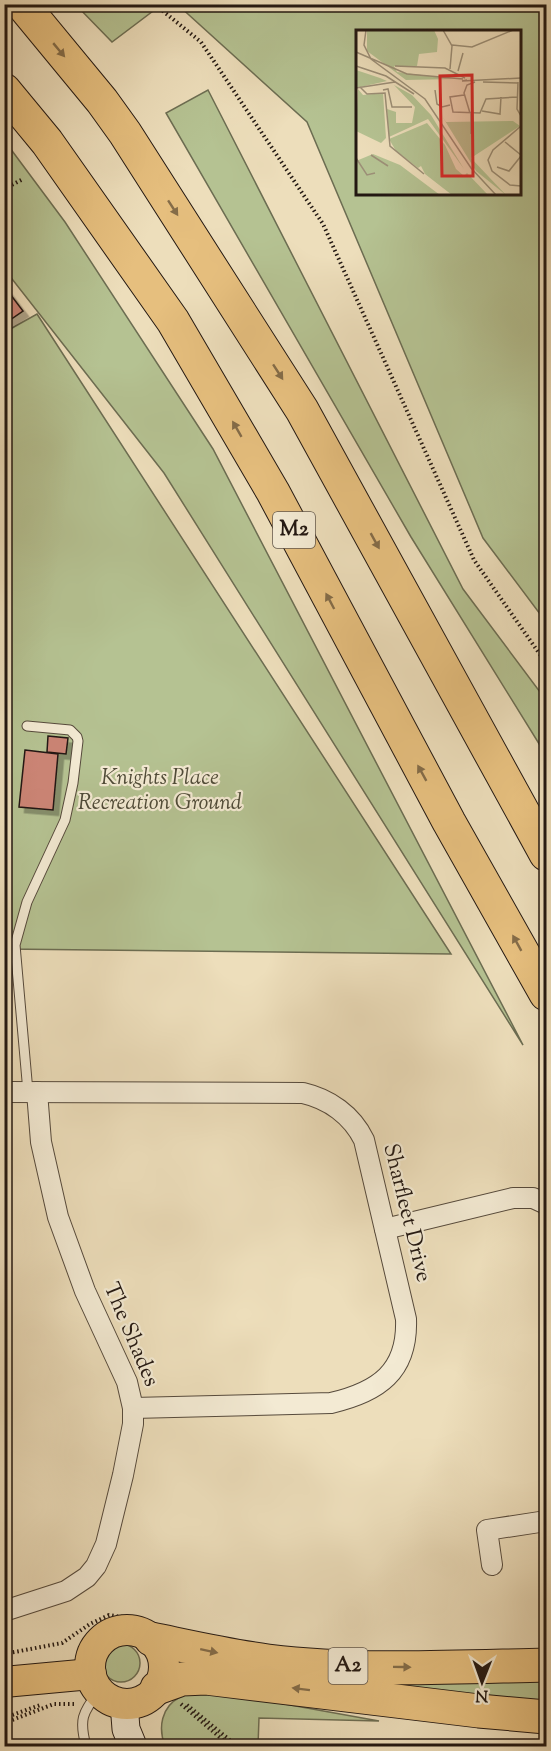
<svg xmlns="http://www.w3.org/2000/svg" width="551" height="1751" viewBox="0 0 551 1751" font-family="'Sorts Mill Goudy',serif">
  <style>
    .green { fill: #b5c292; stroke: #6c6d52; stroke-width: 1.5; fill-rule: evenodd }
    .building { fill: #cc8576; stroke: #231812; stroke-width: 1.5; filter: url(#shadow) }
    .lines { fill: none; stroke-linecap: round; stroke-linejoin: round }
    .lane-casing { stroke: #564a3c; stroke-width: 11 }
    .street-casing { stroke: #564a3c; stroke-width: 22 }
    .secondary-casing { stroke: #231812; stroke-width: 29 }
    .primary-casing { stroke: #231812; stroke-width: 32 }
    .highway-casing { stroke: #231812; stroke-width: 35 }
    .path { stroke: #231812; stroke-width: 4; stroke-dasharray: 1.5 3; stroke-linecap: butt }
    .lane { stroke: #f3ead3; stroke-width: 9 }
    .street { stroke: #f3ead3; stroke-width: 20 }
    .secondary { stroke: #f3ead3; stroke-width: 27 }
    .primary { stroke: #e6bf7e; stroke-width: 30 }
    .highway { stroke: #e6bf7e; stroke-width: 33 }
    .oneway { fill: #846c48 }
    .labels { text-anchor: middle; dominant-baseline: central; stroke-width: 4.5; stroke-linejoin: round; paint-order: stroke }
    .shield { fill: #f3ead3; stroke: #61574c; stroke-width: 1.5 }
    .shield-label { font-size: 21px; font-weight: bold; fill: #231812 }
    .park-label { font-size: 22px; font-style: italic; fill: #4f4b38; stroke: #f3ead3 }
    .street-label { font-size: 22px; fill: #231812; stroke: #f3ead3 }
    .inset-road { fill: none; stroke: #9c8f77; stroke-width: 1.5 }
    .view { fill: #d62828; fill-opacity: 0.15; stroke: #d62828; stroke-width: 3 }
    .inset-edge { fill: none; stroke: #231812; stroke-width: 3 }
  </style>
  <defs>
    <filter id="shadow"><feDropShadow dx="5.5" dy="5.5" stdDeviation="0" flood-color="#0004"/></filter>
  </defs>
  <rect width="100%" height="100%" fill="#eddebb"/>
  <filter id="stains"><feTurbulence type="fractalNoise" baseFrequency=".00333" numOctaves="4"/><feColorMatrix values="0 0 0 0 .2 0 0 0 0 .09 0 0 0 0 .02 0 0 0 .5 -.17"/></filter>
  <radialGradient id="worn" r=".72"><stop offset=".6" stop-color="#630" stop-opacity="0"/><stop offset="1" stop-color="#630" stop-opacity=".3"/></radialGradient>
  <g class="green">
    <polygon points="76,5 161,5 112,42"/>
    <path d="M178,5h368v617l-63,-84 -176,-416zM358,32h162v162h-162z"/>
    <polygon points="208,90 463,589 546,700 546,755 411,537 166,113"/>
    <polygon points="4,140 65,222 213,449 523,1045 164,473 5,270"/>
    <polygon points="37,314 451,954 5,949 5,332"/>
    <circle cx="121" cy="1663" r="19"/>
    <polygon points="316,1679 546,1681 546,1702"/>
    <path d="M213,1691l166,30 -120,-3 -1,28h-93c-7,-18 -4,-39 15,-49 8,-5 23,-5 33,-6z"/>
  </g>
  <g class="building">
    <polygon points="4,286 23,311 4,324"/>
    <polygon points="48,736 68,738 66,754 47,752"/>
    <polygon points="25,750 58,754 53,810 19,807"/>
  </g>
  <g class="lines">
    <g class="lane-casing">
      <g id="lane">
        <polyline points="27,726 70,730 77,737 78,741 73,783 65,820 27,902 15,945 28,1092"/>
        <path d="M86,1746c-7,-26 -4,-33 13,-55"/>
      </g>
    </g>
    <g class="street-casing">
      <g id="street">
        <path d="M4,1092l299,1c26,6 49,22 61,47l42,179c2,53 -28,73 -75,84l-198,5"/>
        <polyline points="385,1229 513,1198 533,1198 546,1204"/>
        <polyline points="492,1565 487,1530 546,1521"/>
        <polyline points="4,1611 66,1591 87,1577 96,1566 106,1544 123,1475 133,1424 133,1408 127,1382 85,1291 58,1217 41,1142 37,1092"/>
      </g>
    </g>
    <g class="secondary-casing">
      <polyline id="secondary" points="124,1703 126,1729 133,1746"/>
    </g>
    <g class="primary-casing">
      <g id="primary">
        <circle cx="127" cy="1667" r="37"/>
        <polyline points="4,1682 91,1674"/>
      </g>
    </g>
    <g class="highway-casing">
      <g id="highway">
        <polyline points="22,4 102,101 125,133 302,410 546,854"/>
        <polyline points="4,90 47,142 173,321 273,492 449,822 546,994"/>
        <path d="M151,1639c39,8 78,17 117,22 92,11 186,6 278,4"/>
        <polyline points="157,1688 182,1679 206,1678 479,1711 546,1717"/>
      </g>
    </g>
    <g class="path">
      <polyline points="158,4 158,7 201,42 323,224 474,560 546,663"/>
      <polyline points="4,189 23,179"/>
      <polyline points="4,1654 62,1643 90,1624 109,1615 135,1619"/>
      <polyline points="181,1704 230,1746"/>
      <polyline points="187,1705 237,1746"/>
      <polyline points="4,1718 40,1705"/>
      <polyline points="4,1723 54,1704 75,1704"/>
    </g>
    <use href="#lane" class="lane"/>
    <use href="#street" class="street"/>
    <use href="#secondary" class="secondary"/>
    <use href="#primary" class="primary"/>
    <use href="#highway" class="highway"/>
  </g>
  <defs><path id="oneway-solid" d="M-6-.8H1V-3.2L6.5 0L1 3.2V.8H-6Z" transform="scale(1.5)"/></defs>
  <g class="oneway">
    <use href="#oneway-solid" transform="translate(59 50) rotate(50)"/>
    <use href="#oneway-solid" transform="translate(173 208) rotate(57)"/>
    <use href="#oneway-solid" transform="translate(278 372) rotate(57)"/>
    <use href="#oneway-solid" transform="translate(237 429) rotate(-120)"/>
    <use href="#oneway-solid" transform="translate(375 541) rotate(61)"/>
    <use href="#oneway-solid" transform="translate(330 601) rotate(-118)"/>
    <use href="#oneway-solid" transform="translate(422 773) rotate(-119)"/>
    <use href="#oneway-solid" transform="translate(517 943) rotate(-119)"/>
    <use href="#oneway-solid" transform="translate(209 1651) rotate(12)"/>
    <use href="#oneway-solid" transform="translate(402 1667) rotate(1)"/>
    <use href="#oneway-solid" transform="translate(301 1689) rotate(-173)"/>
  </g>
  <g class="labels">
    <g class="shield">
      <rect x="273" y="512" width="42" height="36" rx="4.5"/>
      <rect x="328.5" y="1648" width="39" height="36" rx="4.5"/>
    </g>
    <g class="shield-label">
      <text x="294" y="530">M2</text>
      <text x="348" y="1666">A2</text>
    </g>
    <g class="park-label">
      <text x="160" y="779">Knights Place<tspan x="160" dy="25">Recreation Ground</tspan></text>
    </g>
    <g class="street-label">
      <text transform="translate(406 1213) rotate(76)">Sharfleet Drive</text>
      <text transform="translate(130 1335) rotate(67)">The Shades</text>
    </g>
  </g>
  <g transform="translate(356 30)">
    <rect width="165" height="165" fill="#eddebb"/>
    <path d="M11,0h67l4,9 -1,13 -18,2 -2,12h-23l3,6 57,7 -48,1 -39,-29zM0,40l24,8 7,3 -31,7zM38,55l18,10 19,20 33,54 -36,-50 -39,18 -2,-28 9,3v11h16l3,-16zM2,59l5,6 20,-2 3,45 -5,5 -25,-12zM86,86l4,6 67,-1 7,5 -49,32 35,37 -30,-24zM71,93l18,22 11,24 8,7 3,-3 21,22h-36l-27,-21 -4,-8 -3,2 -22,-17 -7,-12zM17,124l27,11 40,30h-84v-34z" fill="#b5c292"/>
    <path class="inset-road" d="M10,0l-2,15 7,14 54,40 46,69 25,27M87,0l9,16 -2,23M96,15l20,2 41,-17M0,22l51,22 56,5M0,36l30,10 28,18M39,36l50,2 20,10M102,41l5,-18M111,50l-5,1 59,-3M127,52l35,1M162,52l-1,27 4,7M4,57l7,7 18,-1 5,53 34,28M0,58l39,-6M27,60l5,-1 4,18h20M79,60l2,14 5,3 8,-2M108,65l-14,2 3,15 27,1 6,-14 31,-2M126,81l18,3 1,-17M114,83l-6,-20 3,-8 8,-3M115,83v21M165,96l-28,24 -5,10 4,11 18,14 11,1M149,112l16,13M15,125l17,11M0,128l11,17 8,-2M141,137l12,4 12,-15"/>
    <path class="view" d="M116,45l1,101h-31l-2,-100z"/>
    <rect width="165" height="165" class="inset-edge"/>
  </g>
  <rect width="551" height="1751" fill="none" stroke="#eddebb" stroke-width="24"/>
  <rect x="6" y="6" width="539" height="1739" fill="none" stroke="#231812" stroke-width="3"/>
  <rect x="12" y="12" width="527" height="1727" fill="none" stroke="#231812" stroke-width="1.5"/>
  <g transform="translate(482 1682) rotate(181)" stroke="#f3ead3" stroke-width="4.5" paint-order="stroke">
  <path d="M0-4.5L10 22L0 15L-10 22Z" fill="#231812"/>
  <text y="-9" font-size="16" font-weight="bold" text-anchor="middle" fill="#231812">N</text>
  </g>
  <rect width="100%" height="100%" filter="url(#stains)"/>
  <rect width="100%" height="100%" fill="url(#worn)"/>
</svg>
